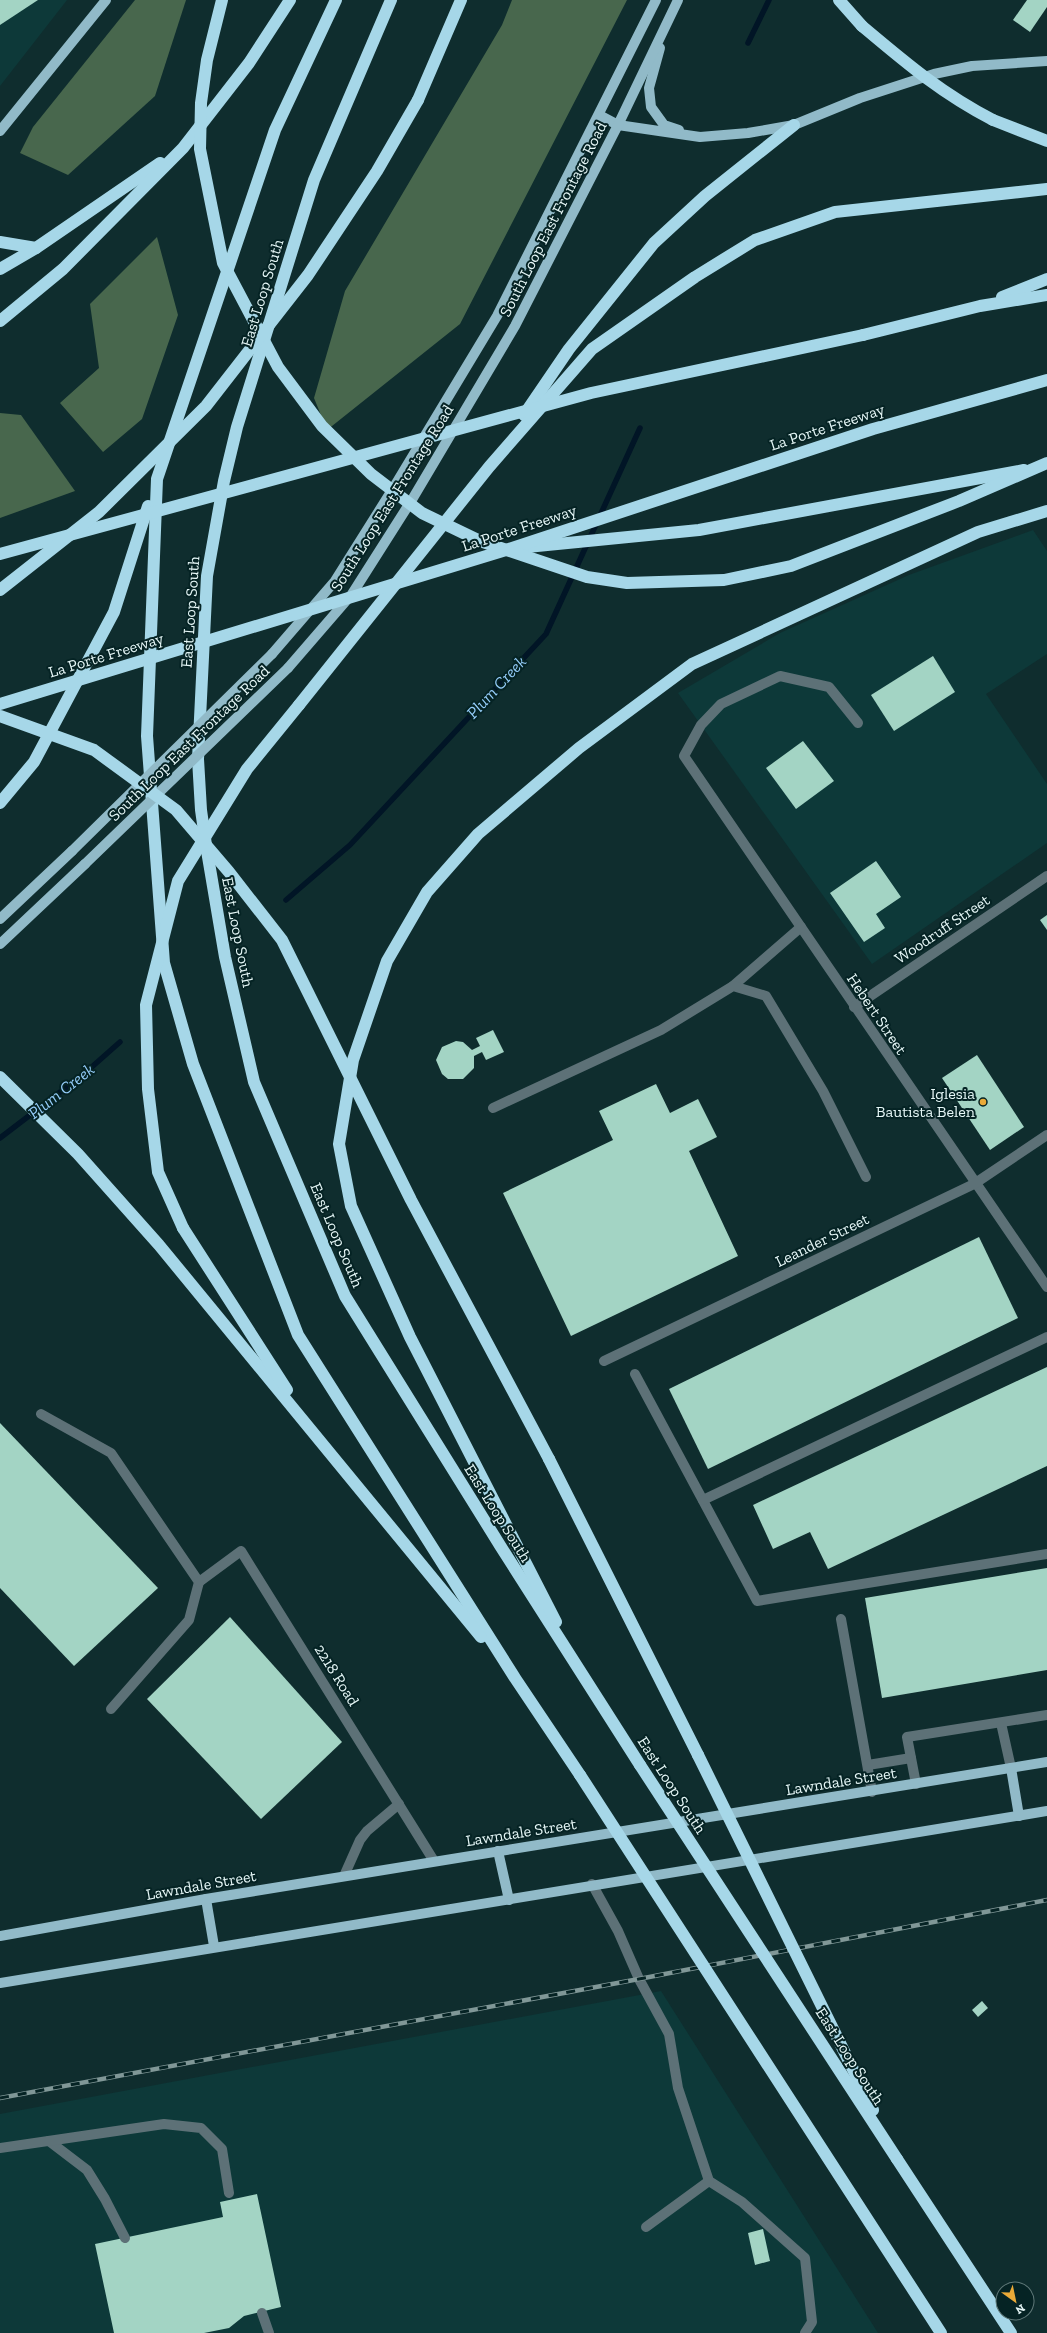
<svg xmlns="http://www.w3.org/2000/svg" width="1047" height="2333" viewBox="0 0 1047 2333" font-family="'Zilla Slab',serif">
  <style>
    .built { fill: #0d3939 }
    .forest { fill: #48674d }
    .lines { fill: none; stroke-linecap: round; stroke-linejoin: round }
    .stream { stroke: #011526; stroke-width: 5.5 }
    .building { fill: #a3d4c4 }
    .minor { stroke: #5d7177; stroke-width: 10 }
    .major { stroke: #91bac8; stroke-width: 10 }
    .highway { stroke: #a6d7e8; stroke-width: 12 }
    .rail-casing { stroke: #809797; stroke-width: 4.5 }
    .rail { stroke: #052324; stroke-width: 3; stroke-dasharray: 9; stroke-linecap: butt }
    .major-bridge { stroke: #91bac8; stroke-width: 10 }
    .highway-bridge { stroke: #a6d7e8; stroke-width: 12 }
    .poi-dot { fill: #eaaa38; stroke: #052324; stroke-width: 1.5 }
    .labels { text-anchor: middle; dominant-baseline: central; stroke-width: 4; stroke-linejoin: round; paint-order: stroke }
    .street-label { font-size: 16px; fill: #e6f7f7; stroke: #052324 }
    .poi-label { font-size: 16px; fill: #e6f7f7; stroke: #052324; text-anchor: end }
    .water-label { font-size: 17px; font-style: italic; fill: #96cefb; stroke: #052324 }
  </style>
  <rect width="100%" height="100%" fill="#0f2d2e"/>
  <g class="built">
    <polygon points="0,0 67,0 0,86"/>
    <polygon points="1033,530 1047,551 1047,654 986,694 1047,784 1047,843 872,964 678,693 780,633 909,575"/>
    <polygon points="661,1991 878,2333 0,2333 0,2114"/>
  </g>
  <g class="forest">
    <polygon points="135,0 186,0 155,96 68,175 20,153 33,127"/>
    <polygon points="512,0 627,0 460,324 327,430 314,398 345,291 502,25"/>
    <polygon points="157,237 178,315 142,419 103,452 60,403 99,368 90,304"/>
    <polygon points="0,413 21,415 75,491 0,518"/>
  </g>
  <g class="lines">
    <g class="stream">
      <polyline points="748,43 769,0"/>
      <polyline points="286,900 350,845 546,634 640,428"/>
      <polyline points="0,1138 85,1073 120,1042"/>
    </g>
  </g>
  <g class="building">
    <polygon points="0,0 38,0 0,25"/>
    <polygon points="1027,0 1047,0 1047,7 1030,32 1013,20"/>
    <polygon points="933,656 955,692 894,731 871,695"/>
    <polygon points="803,741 834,781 796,809 766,768"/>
    <polygon points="876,861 901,897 876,914 885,928 864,942 830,893"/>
    <polygon points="1047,915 1047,930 1040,920"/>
    <polygon points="493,1030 504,1052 486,1060 482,1052 474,1056 474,1068 463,1079 448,1079 442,1074 436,1060 442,1047 456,1041 463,1042 472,1050 480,1046 476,1038"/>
    <polygon points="977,1055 1024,1127 990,1150 942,1078"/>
    <polygon points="656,1084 670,1113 698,1099 717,1137 689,1151 738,1256 571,1336 503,1193 613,1140 599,1111"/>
    <polygon points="979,1237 1018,1318 708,1469 669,1389"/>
    <polygon points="1047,1367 1047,1466 828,1569 810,1532 773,1549 753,1505"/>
    <polygon points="0,1423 158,1588 74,1666 0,1588"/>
    <polygon points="1047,1568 1047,1670 882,1698 865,1598"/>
    <polygon points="230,1617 342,1742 261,1819 147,1699"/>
    <polygon points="982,2001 988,2008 978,2017 972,2010"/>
    <polygon points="257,2194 281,2307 244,2316 229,2328 204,2333 114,2333 95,2244 223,2217 220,2202"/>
    <polygon points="763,2229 770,2261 755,2265 748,2233"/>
  </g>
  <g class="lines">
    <g class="minor">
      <polyline points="858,723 829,687 780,676 721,704 701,725 684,756 1047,1287"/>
      <polyline points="733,986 801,927"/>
      <polyline points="854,1007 1047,876"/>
      <polyline points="493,1108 661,1030 733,986 766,996 823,1091 866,1177"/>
      <polyline points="604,1361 974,1184 1047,1135"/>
      <polyline points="635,1374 757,1601 1047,1554"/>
      <polyline points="41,1414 111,1453 199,1582 189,1620 111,1709"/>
      <polyline points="703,1500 1047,1337"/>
      <polyline points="199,1582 241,1551 434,1861"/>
      <polyline points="841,1619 872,1792"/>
      <polyline points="1001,1723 1011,1768"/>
      <polyline points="868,1765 911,1758"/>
      <polyline points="916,1784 907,1737 1047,1715"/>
      <polyline points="344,1876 360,1840 367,1831 399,1804"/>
      <polyline points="592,1884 618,1931 639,1979 669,2034 678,2088 709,2181 742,2202 805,2258 812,2322 805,2333"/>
      <polyline points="49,2141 87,2170 105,2199 125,2238"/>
      <polyline points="0,2148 164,2124 201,2128 222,2149 229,2193"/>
      <polyline points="646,2227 709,2181"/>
      <polyline points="262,2313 269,2333"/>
    </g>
    <g class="major">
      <polyline points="660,48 649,88 651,107 664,125 679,130"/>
      <polyline points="599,115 618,125 700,137 748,133 794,125 860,98 934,74 972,66 1047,61"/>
      <polyline points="0,131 106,0"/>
      <polyline points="272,654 335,581 394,487 497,316 656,0"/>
      <polyline points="288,668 352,594 413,498 515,326 618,125 678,0"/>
      <polyline points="0,919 72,851"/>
      <polyline points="0,944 85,864"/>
      <polyline points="1011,1768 1019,1816"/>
      <polyline points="498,1851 509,1900"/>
      <polyline points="206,1899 214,1946"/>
      <polyline points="0,1936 206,1899 1047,1762"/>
      <polyline points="0,1983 1047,1811"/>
    </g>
    <g class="highway">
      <polyline points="336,0 275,130 157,479 147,736 164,963 193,1064 298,1335 515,1678 580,1775"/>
      <polyline points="391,0 314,180 237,427 224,481 207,576 198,759 201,810 206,845 225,957 254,1082 345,1296 501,1547 640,1765"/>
      <polyline points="839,0 862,26"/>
      <polyline points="418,100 461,0"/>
      <polyline points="993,120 1047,141"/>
      <polyline points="0,242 36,248"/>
      <polyline points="0,269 36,248 160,163"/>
      <polyline points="1002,297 1047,279"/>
      <polyline points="0,321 63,269 183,148 249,63 290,0"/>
      <polyline points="863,335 980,306 1047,295"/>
      <polyline points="524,415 569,349 654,243 705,196 794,125"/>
      <polyline points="527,547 699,530 1024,470"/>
      <polyline points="506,550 873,429 1047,380"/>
      <polyline points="299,705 489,467 592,349 695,277 755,240 835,212 1047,189"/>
      <polyline points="0,803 34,762 114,612 148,506"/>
      <polyline points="0,1077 78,1154 159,1245 481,1637"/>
      <polyline points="183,1228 287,1390"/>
      <polyline points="549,1459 698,1755"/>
      <polyline points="556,1622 410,1337 351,1206 339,1144 353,1060 387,961 427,892 478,834 579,748 692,664 978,532 1047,511"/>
      <polyline points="897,2159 1011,2333"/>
    </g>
    <g class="rail-casing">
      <polyline id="rail" points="0,2098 639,1979 1047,1900"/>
    </g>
    <use href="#rail" class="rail"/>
    <g class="major-bridge">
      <polyline points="72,851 272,654"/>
      <polyline points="85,864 288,668"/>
    </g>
    <g class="highway-bridge">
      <polyline points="222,0 207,60 201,103 200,149 223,263 278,367 322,426 371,474 422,513 480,541 587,577 627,583 724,580 791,566 959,501 1047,463"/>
      <path d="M862,26c44,37 79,67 131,94"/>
      <polyline points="0,554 591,393 863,335"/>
      <polyline points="0,590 99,512 206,406 308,275 377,171 418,100"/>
      <polyline points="0,704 506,550"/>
      <polyline points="0,716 94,750 176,810 229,872 282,940 411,1200 549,1459"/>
      <polyline points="183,1228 158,1172 148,1089 146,1005 178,881 247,769 299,705"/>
      <polyline points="698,1755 873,2110"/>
      <polyline points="640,1765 897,2159"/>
      <polyline points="580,1775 941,2333"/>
    </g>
  </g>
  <circle class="poi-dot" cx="983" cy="1102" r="4"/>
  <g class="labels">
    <g class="street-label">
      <text transform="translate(553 219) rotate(-63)">South Loop East Frontage Road</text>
      <text transform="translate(262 293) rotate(-73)">East Loop South</text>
      <text transform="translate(827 427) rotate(-18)">La Porte Freeway</text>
      <text transform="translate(392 498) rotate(-58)">South Loop East Frontage Road</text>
      <text transform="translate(519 528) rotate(-18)">La Porte Freeway</text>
      <text transform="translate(190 612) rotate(-86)">East Loop South</text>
      <text transform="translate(106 655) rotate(-17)">La Porte Freeway</text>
      <text transform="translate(189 743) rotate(-44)">South Loop East Frontage Road</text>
      <text transform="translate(942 929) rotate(-34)">Woodruff Street</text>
      <text transform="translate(238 932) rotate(79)">East Loop South</text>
      <text transform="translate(877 1014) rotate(56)">Hebert Street</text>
      <text transform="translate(337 1235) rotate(67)">East Loop South</text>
      <text transform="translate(822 1240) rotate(-26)">Leander Street</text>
      <text transform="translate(498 1513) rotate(58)">East Loop South</text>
      <text transform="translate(337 1675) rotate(58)">2218 Road</text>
      <text transform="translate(841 1781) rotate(-9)">Lawndale Street</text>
      <text transform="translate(672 1785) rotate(57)">East Loop South</text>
      <text transform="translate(521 1832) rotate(-9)">Lawndale Street</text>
      <text transform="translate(201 1885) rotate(-10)">Lawndale Street</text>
      <text transform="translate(850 2056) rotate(57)">East Loop South</text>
    </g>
    <g class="poi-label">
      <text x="975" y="1093">Iglesia<tspan x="975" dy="18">Bautista Belen</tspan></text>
    </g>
    <g class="water-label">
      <text transform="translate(496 687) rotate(-47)">Plum Creek</text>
      <text transform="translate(61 1091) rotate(-38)">Plum Creek</text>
    </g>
  </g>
  <g transform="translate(1015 2301) rotate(147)"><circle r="19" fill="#052324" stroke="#5f7878"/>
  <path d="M0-3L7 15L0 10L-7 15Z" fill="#eaaa38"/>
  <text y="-6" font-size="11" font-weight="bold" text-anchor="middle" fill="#e6f7f7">N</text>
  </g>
</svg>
